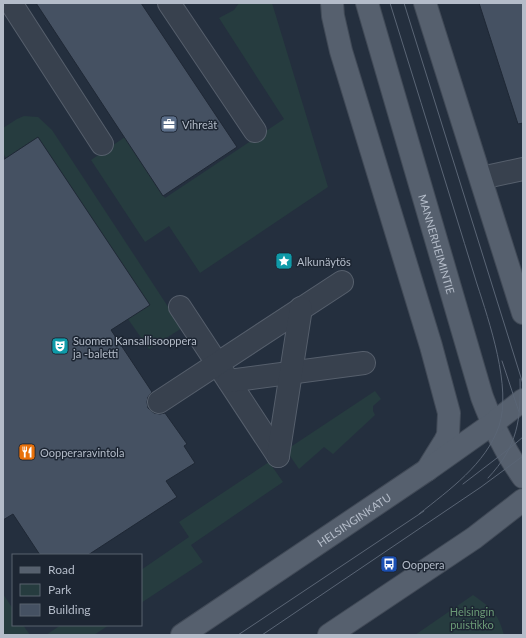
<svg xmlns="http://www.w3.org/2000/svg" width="526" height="638" viewBox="0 0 526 638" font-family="Lato,sans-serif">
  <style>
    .green { fill: #263c3f }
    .building { fill: #455162; stroke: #1f2835 }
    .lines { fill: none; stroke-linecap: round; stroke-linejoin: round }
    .minor-casing { stroke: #565f6c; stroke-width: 24 }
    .major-casing { stroke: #414a57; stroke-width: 24 }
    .minor { stroke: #38414e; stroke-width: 22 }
    .major { stroke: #56606e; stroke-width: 22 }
    .tram { stroke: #5a6575; stroke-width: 1 }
    .labels { text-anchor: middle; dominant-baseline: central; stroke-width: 3; stroke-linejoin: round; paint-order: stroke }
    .poi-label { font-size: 11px; fill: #b4bcc9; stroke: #1d2633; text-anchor: start }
    .street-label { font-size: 11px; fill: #b4bcc9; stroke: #1d2633 }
    .park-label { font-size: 11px; fill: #6b9a76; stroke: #1d2633 }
  </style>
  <rect width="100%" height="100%" fill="#242f3e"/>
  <g class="green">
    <polygon points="239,3 272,3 328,187 200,273 169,226 145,242 91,160 125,137 165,198 284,119 219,18 234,10"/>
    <polygon points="24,116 38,117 52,130 182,328 149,349 128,319 149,305 38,137 6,158 3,153 3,128 17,119"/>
    <polygon points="375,391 381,399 373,406 373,411 375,415 333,454 324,447 299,469 286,450"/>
    <polygon points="269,462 283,482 191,545 203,562 141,603 141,570 189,537 179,522"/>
    <polygon points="3,594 13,609 13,625 23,625 30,635 3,635"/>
    <path d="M473,595c18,13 25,17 31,40h-89z"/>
    <polygon points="61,625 109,625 94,635 46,635"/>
  </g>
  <g class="building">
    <polygon points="36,3 141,3 237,147 163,196"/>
    <polygon points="479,3 523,3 523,123 518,124"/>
    <polygon points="38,137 150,305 111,330 152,392 148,397 147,402 148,408 154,413 160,414 165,413 187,444 184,446 195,463 166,481 177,497 88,555 40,555 13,514 3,520 3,160"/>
  </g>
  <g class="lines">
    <g class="minor-casing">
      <g id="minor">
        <polyline points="11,3 102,144"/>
        <polyline points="169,3 255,131"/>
        <polyline points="481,178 523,169"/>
        <polyline points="180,307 278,456"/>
        <polyline points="229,381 364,363"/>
        <polyline points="159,402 342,282"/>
        <polyline points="278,456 301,308"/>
      </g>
    </g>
    <g class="major-casing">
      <g id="major">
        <polyline points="332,3 333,16 341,51 431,346 449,413 448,435 445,441 427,470"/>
        <path id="s1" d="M367,3l115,394c11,29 23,55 41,80"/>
        <polyline points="425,3 523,313"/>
        <path id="s2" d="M182,635l245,-165 65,-46 31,-24"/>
        <polyline points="329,635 474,538 523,500"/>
      </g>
    </g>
    <use href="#minor" class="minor"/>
    <use href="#major" class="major"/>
    <g class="tram">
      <path d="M390,3c21,66 41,133 62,200 8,27 17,54 25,81 12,37 35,104 22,142 -13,38 -50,64 -80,88"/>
      <polyline points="404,3 523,384"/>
      <polyline points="502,361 519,412"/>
      <path d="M488,478c30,-32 33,-58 32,-99"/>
      <polyline points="463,484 510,448 523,437"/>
      <polyline points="238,635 424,511"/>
      <polyline points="262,635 481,487 523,456"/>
    </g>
  </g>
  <defs>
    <g id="office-square" transform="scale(0.9)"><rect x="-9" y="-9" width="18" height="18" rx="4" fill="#5c6f8a" stroke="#1d2633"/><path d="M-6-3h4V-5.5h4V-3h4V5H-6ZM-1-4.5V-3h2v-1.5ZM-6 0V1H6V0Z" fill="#fff"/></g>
    <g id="sight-square" transform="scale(0.9)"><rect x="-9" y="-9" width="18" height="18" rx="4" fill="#0f9aa8" stroke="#1d2633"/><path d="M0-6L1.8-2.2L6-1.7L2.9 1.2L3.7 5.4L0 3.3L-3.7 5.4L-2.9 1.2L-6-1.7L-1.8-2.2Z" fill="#fff"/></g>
    <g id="theatre-square" transform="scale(0.9)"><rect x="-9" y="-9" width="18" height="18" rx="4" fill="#0f9aa8" stroke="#1d2633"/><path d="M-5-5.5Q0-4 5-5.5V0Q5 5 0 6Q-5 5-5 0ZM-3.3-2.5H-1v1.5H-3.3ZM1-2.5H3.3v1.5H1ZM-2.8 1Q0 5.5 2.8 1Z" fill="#fff"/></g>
    <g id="restaurant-square" transform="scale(0.9)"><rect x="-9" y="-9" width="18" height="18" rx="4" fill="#e8710a" stroke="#1d2633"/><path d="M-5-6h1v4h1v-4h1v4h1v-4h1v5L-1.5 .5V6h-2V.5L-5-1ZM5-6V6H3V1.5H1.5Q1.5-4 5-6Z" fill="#fff"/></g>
    <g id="bus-square" transform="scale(0.9)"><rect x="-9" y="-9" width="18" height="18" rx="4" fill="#1a4fb4" stroke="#1d2633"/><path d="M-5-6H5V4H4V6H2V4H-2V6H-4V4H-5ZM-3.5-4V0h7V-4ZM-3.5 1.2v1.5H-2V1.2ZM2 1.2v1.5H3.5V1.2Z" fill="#fff"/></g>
  </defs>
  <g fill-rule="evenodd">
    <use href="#office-square" x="169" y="124"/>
    <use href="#sight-square" x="284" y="261"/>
    <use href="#theatre-square" x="60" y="346"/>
    <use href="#restaurant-square" x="27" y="452"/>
    <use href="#bus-square" x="389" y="564"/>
  </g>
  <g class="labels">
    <g class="poi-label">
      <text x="182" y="124">Vihreät</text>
      <text x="297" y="261">Alkunäytös</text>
      <text x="73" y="340">Suomen Kansallisooppera<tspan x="73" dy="13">ja -baletti</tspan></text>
      <text x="40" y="452">Oopperaravintola</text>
      <text x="402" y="564">Ooppera</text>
    </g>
    <g class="street-label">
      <text stroke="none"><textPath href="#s1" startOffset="251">MANNERHEIMINTIE</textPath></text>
      <text stroke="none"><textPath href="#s2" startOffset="207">HELSINGINKATU</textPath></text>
    </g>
    <g class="park-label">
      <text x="472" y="611">Helsingin<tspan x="472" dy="13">puistikko</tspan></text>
    </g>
  </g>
  <rect width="526" height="638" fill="none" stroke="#b4bcc9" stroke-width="8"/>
  <rect x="12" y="554" width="130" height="72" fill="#1d2633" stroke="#59626f"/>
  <rect x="20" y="567" width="20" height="6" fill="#56606e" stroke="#59626f"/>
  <text x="48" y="574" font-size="12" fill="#b4bcc9">Road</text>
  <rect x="20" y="584" width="20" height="12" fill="#263c3f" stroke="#59626f"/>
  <text x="48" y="594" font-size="12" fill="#b4bcc9">Park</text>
  <rect x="20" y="604" width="20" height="12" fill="#455162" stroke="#59626f"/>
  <text x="48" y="614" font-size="12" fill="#b4bcc9">Building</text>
</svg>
